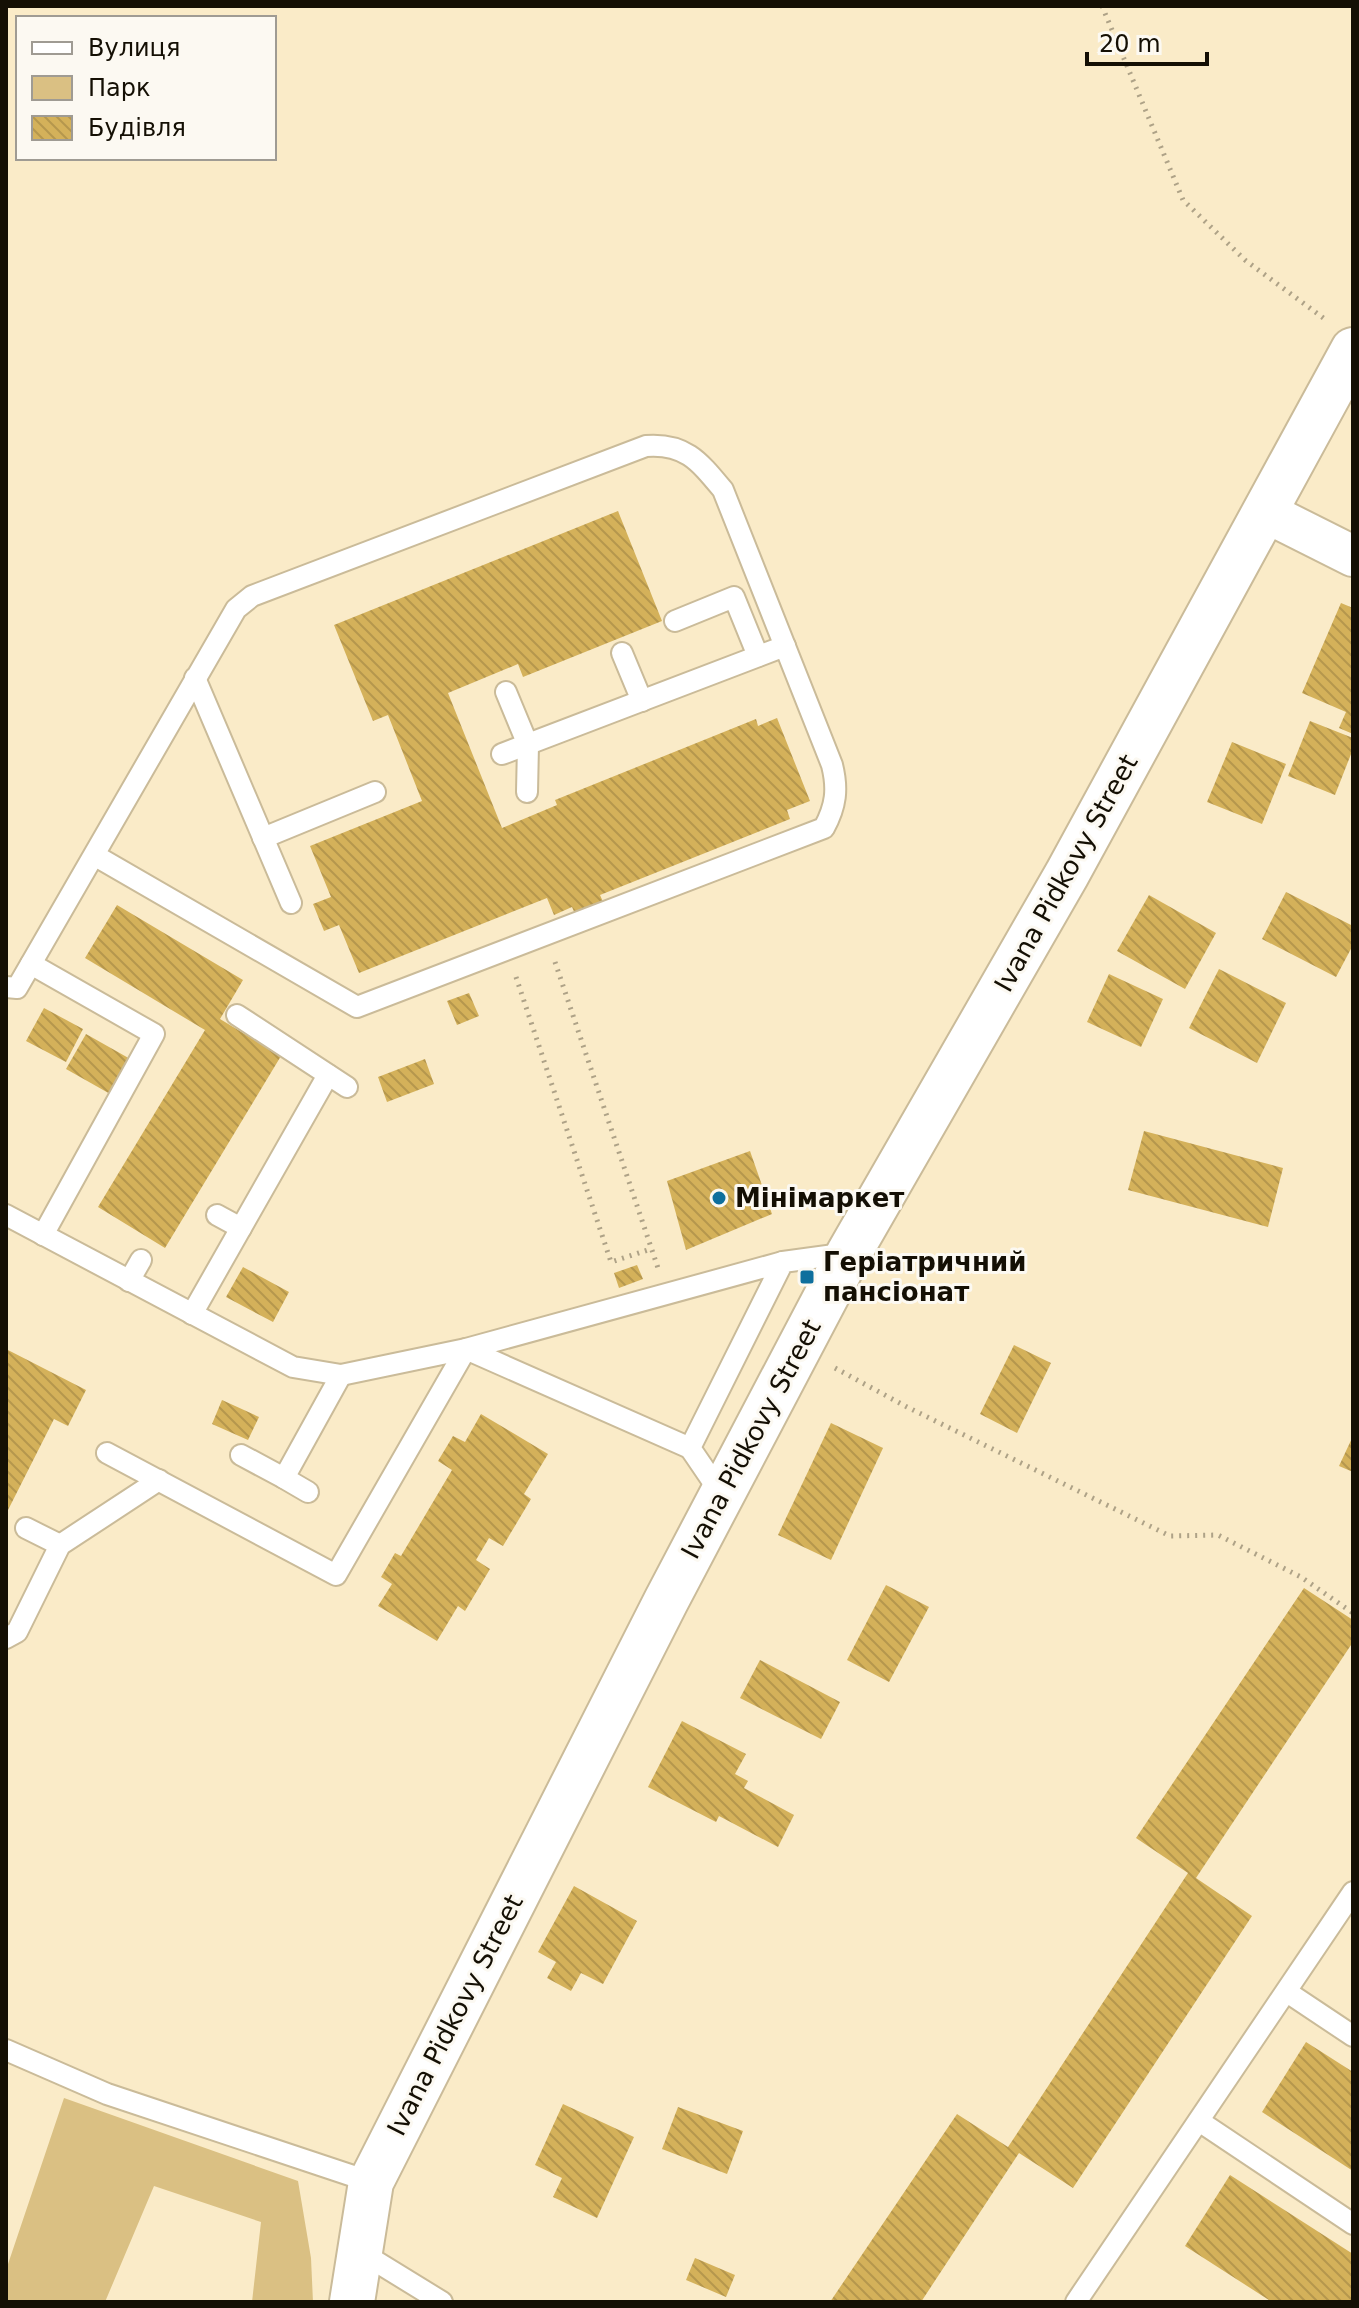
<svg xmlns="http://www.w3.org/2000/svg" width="1359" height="2308" viewBox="0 0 1359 2308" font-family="'DejaVu Sans',sans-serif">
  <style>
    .green { fill: #dac083 }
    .building { fill: url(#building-back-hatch) }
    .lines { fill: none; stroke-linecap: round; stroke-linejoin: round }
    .lane-casing { stroke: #cabb99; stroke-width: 24 }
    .street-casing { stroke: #cabb99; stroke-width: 44 }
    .secondary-casing { stroke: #cabb99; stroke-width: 48 }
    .path { stroke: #aea287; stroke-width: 5; stroke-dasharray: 2 6; stroke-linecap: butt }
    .lane { stroke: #fff; stroke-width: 20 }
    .street { stroke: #fff; stroke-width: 40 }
    .secondary { stroke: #fff; stroke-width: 44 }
    .poi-dot { fill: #0f6f9d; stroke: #fcf9f2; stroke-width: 3 }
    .labels { text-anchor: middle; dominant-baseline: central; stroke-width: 6; stroke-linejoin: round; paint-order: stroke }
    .street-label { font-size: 26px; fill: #140f04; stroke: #fcf9f2 }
    .poi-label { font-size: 26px; font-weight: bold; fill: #140f04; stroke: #fcf9f2; text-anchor: start }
  </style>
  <defs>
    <pattern id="building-back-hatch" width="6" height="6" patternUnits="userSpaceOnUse" patternTransform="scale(2)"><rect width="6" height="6" fill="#d4b15a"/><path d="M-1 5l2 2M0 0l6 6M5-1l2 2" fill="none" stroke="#b5974d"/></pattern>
  </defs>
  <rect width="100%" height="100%" fill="#faebc8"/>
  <polygon class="green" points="64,2098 298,2181 311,2258 313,2302 252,2302 261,2222 154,2186 105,2302 6,2302 6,2270"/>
  <g class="building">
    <polygon points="618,511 662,621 523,677 518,664 448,693 502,828 557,805 555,800 756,719 758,726 777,718 810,801 787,810 790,819 600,895 604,904 576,916 572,907 554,915 547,898 359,973 339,925 324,931 313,904 331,897 310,846 422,801 388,715 373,721 334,625"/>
    <polygon points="1341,603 1353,608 1353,734 1339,728 1346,712 1302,693"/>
    <polygon points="1310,721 1353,738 1353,749 1335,795 1288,776"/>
    <polygon points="1232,742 1286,764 1262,824 1207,802"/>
    <polygon points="1286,892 1353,926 1353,945 1336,977 1262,939"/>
    <polygon points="1149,895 1216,933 1185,989 1117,951"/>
    <polygon points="117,905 243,980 220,1019 281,1056 165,1248 98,1207 205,1030 85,958"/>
    <polygon points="1219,969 1286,1003 1257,1063 1189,1028"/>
    <polygon points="1109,974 1163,999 1141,1047 1087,1022"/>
    <polygon points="469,993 479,1016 457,1025 447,1001"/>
    <polygon points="44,1008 83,1029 66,1062 26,1041"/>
    <polygon points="86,1034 132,1060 112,1095 66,1069"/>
    <polygon points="425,1059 434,1084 387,1102 378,1077"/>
    <polygon points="1144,1131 1283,1168 1268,1227 1128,1190"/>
    <polygon points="750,1151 772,1214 686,1250 667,1181"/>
    <polygon points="637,1265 643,1279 619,1288 614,1273"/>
    <polygon points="243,1267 289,1292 273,1322 226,1297"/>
    <polygon points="1014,1345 1051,1363 1017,1433 980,1414"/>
    <polygon points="6,1349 86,1390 68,1426 54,1419 6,1514"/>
    <polygon points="222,1400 259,1417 248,1440 212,1424"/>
    <polygon points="481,1414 548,1454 524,1494 531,1499 503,1546 489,1538 476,1560 490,1569 465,1611 458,1606 437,1641 378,1606 392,1584 381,1577 395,1553 401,1556 452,1470 438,1461 453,1436 465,1442"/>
    <polygon points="831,1423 883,1448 831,1560 778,1535"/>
    <polygon points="1353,1436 1353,1472 1339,1466"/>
    <polygon points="886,1585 929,1607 889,1682 847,1660"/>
    <polygon points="1304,1588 1353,1620 1353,1642 1196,1878 1252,1916 1073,2188 1019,2153 921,2302 830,2302 957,2114 1008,2147 1016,2135 1188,1873 1136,1838"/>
    <polygon points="760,1660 840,1702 821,1739 740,1698"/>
    <polygon points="682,1721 746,1754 735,1774 748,1781 744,1788 794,1815 778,1847 719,1816 716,1822 648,1787"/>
    <polygon points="574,1886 637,1921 603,1984 581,1973 571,1991 547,1978 556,1962 538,1952"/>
    <polygon points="1306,2042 1353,2072 1353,2171 1262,2112"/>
    <polygon points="563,2104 634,2137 597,2218 553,2197 562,2178 535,2165"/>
    <polygon points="678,2107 743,2131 727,2174 662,2149"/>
    <polygon points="1230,2175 1353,2254 1353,2302 1272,2302 1185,2246"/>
    <polygon points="695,2258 735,2275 726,2297 686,2280"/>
  </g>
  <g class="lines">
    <g class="lane-casing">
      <g id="lane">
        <polyline points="675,621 734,597 758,656"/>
        <polyline points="622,653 642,701"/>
        <polyline points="195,678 291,903"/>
        <polyline points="506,692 528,745 527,792"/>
        <polyline points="502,754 785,646"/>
        <polyline points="263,838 375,792"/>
        <polyline points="31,964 154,1034 43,1235"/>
        <path d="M6,987l11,1 219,-379 16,-13 394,-150c39,-3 53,15 77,44l109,275c6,24 4,41 -8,63l-467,179 -263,-152"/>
        <polyline points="237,1015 347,1087"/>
        <polyline points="6,1215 293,1367 341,1375 466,1349 783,1262"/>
        <polyline points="217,1215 241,1228"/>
        <polyline points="129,1281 141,1260"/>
        <polyline points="192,1314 328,1075"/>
        <polyline points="107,1453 336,1575 466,1349 690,1448"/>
        <polyline points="241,1455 284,1478"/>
        <polyline points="308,1492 284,1478 341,1375"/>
        <polyline points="722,1495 690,1448 783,1262 849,1253"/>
        <polyline points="26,1528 60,1545"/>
        <polyline points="6,1638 17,1632 60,1545 159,1480"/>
        <polyline points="1287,1992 1353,2036"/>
        <polyline points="6,2050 107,2094 371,2182"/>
        <polyline points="1199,2121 1353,2224"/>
        <polyline points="359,2251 442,2302"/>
        <polyline points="1076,2302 1353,1892"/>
      </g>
    </g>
    <g class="street-casing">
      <polyline id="street" points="1265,512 1353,556"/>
    </g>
    <g class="secondary-casing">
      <polyline id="secondary" points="352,2302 371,2182 666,1601 849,1253 1067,874 1353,350"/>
    </g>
    <g class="path">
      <polyline points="1102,6 1183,200 1245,260 1326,320"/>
      <polyline points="555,962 658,1268"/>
      <polyline points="516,977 611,1262 651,1249"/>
      <polyline points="835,1368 907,1407 1170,1536 1218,1535 1301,1577 1353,1613"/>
    </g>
    <use href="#lane" class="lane"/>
    <use href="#street" class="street"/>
    <use href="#secondary" class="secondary"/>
  </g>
  <g class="poi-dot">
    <circle cx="719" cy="1198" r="8"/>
    <rect x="799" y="1269" width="16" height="16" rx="4"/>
  </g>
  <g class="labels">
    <g class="street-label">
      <text transform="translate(1066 873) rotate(-61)">Ivana Pidkovy Street</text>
      <text transform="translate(751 1439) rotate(-62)">Ivana Pidkovy Street</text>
      <text transform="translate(455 2015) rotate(-63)">Ivana Pidkovy Street</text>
    </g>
    <g class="poi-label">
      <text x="735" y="1198">Мінімаркет</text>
      <text x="823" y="1262">Геріатричний<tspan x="823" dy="30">пансіонат</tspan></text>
    </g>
  </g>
  <rect width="1359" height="2308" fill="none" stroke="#140f04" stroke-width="16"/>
  <rect x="16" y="16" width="260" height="144" fill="#fcf9f2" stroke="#9f9b93" stroke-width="2"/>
  <rect x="32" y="42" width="40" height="12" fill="#ffffff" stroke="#9f9b93" stroke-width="2"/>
  <text x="88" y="56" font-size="24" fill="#140f04">Вулиця</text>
  <rect x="32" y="76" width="40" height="24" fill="#dac083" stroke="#9f9b93" stroke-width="2"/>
  <text x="88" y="96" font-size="24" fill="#140f04">Парк</text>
  <rect x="32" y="116" width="40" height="24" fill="url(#building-back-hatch)" stroke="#9f9b93" stroke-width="2"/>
  <text x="88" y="136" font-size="24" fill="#140f04">Будівля</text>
  <path d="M1087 52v12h120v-12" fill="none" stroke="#140f04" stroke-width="4"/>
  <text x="1099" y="52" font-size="24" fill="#140f04" stroke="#fcf9f2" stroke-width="6" paint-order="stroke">20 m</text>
</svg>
